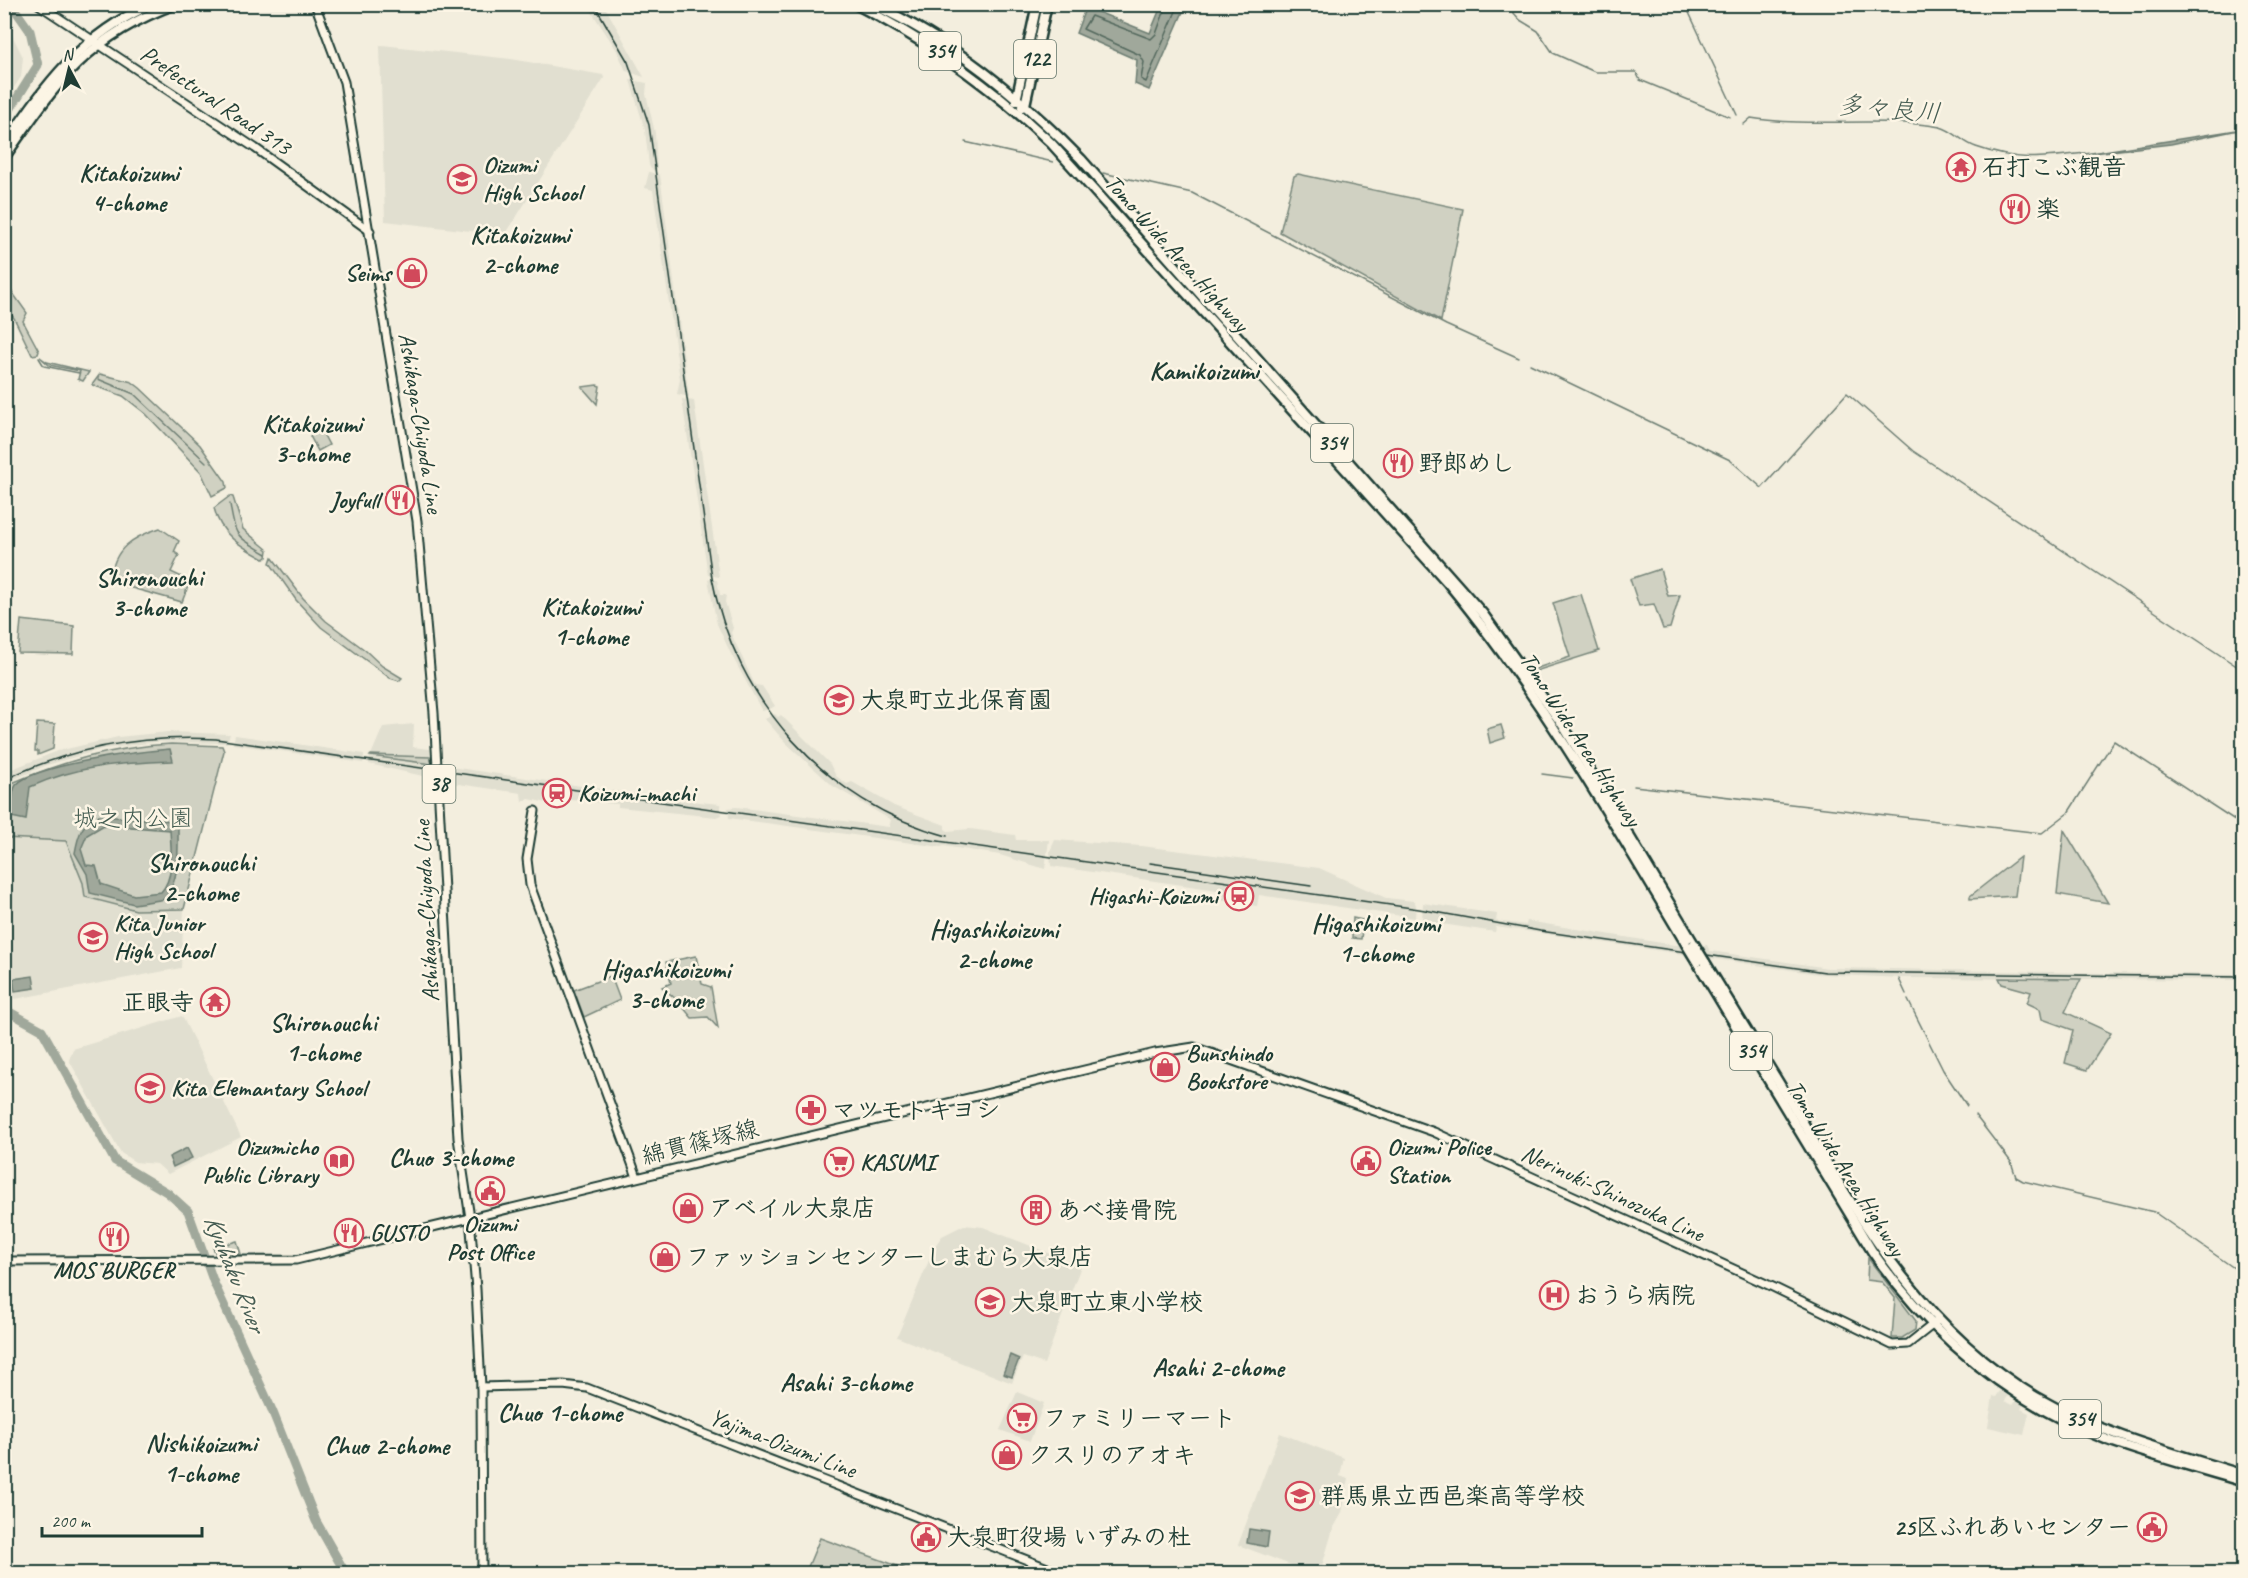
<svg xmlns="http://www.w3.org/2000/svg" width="2248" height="1578" viewBox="0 0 2248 1578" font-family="Caveat,'Klee One',sans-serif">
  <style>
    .built { fill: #e1dfd0 }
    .green { fill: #d0d1c2; stroke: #78877b; stroke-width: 1.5 }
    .water { fill: #a0a89b; stroke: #6c7d72; stroke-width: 1.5; fill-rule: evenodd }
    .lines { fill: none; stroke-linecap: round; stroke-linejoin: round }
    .shore { stroke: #53685d; stroke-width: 1.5 }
    .stream { stroke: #6c7d72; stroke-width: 1.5 }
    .river { stroke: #a0a89b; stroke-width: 9 }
    .major-casing { stroke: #1f3d34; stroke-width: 11 }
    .highway-casing { stroke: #1f3d34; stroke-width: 13 }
    .major { stroke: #fcf5e5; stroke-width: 7 }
    .highway { stroke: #fcf5e5; stroke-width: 8 }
    .rail { stroke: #1f3d34; stroke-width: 1.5 }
    .highway-bridge-casing { stroke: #1f3d34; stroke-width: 13; stroke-linecap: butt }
    .highway-bridge { stroke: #fcf5e5; stroke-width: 8 }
    .labels { text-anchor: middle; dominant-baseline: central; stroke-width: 5; stroke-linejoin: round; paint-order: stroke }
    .shield { fill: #fcf5e5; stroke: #617469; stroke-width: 1.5 }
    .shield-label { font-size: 22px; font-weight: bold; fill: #1f3d34 }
    .street-label { font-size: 24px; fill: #1f3d34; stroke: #fcf5e5 }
    .poi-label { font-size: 24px; font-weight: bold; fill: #1f3d34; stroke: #fcf5e5; text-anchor: start }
    .park-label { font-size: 24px; fill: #425b50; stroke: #fcf5e5 }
    .water-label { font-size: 26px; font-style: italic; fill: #465d53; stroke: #fcf5e5 }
    .neighbourhood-label { font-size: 26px; font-weight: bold; fill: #1f3d34; stroke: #fcf5e5 }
    .quarter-label { font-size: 27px; font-weight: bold; fill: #1f3d34; stroke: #fcf5e5 }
  </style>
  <rect width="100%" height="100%" fill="#f3eede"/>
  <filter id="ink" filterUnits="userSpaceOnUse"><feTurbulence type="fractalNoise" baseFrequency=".0167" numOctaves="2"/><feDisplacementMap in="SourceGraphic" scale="12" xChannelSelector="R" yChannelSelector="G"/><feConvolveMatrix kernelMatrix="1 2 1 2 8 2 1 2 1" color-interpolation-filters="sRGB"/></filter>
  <g filter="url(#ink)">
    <g class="built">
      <polygon points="587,5 604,5 644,77 626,71 616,49"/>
      <polygon points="5,21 23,57 21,77 5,101"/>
      <polygon points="382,45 511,59 603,75 604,78 505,235 385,221 380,46"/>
      <polygon points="630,80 647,83 646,94 655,133 657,171 651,169 649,165 645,130"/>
      <polygon points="649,172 660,175 689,397 677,394 680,379 657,219 653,190 645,188"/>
      <polygon points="682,399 694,401 719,577 708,575"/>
      <polygon points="708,579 717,580 720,595 726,595 725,602 733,628 731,633 734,640 755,685 762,686 775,706 770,709 762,711 731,654 717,624"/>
      <polygon points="775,714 778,717 781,715 830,764 836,776 847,784 852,782 894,806 945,825 945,829 948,831 970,829 1015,835 1016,840 1049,840 1045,869 1000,855 944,846 941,847 729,818 728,808 736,807 889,827 891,820 833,786 785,742 765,719"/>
      <polygon points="414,724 413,747 430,749 430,757 371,755 383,727"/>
      <polygon points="168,732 230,734 227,743 156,742 103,749 47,765 6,783 7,771 58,751 118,737"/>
      <polygon points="235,735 364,754 364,761 363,763 233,744"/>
      <polygon points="370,756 432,764 432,778 369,764"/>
      <polygon points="444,766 669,799 720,804 722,815 716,817 618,807 618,804 558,799 553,796 547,803 529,799 522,801 521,793 445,782"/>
      <polygon points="4,838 66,841 83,883 136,910 184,909 181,968 15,999 5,964"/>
      <polygon points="1055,840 1141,846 1319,868 1386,898 1414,901 1416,905 1415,918 1259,895 1257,906 1250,905 1245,904 1245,900 1220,900 1221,894 1217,890 1051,866 1050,851"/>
      <polygon points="1423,903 1497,914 1496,921 1526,925 1527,921 1674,945 1707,945 1710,951 1828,968 2104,973 2104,979 1902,978 1818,974 1526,931 1496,927 1495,932 1422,921"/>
      <polygon points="2110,973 2243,975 2244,980 2109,979"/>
      <polygon points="182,1016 241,1137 168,1174 157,1164 135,1162 121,1153 69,1060 73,1049"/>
      <polygon points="964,1225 983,1227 1081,1266 1044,1364 1023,1357 1012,1383 897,1337 935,1246 942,1236"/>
      <polygon points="2000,1391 2008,1396 2005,1401 2013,1405 2016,1401 2023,1405 2021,1409 2029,1413 2024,1435 1988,1427 1993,1396 1996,1397"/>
      <polygon points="1017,1392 1044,1403 1030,1441 1000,1430"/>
      <polygon points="1280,1433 1344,1458 1340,1476 1348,1479 1342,1513 1333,1529 1320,1573 1312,1573 1238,1545"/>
    </g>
    <g class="green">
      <polygon points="1298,174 1463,209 1441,321 1280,232 1294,176"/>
      <polygon points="5,282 27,313 23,321 39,351 38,354 32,355 14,318 5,308"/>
      <polygon points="40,357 47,362 89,372 83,381 78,379 80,371 49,365"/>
      <polygon points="100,374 132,382 140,388 200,445 226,482 227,488 212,496 201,472 146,414 123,396 92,385"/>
      <polygon points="597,385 600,386 597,404 582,387"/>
      <polygon points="321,430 329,445 318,451 310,436"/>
      <path d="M230,496l3,1 10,32 25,21 -1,7 -3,2c-22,-12 -44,-24 -50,-51z"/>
      <path d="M160,528l19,13 -5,11 5,3 -8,17 19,9 -8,21 -68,-19 -3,-4c2,-31 22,-42 49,-51z"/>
      <polygon points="272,557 303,598 326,621 365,650 382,666 402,678 399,681 390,678 321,627 296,600 270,563"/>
      <polygon points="1660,569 1668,596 1680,595 1670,628 1663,629 1654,604 1639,606 1630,579"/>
      <polygon points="1581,594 1599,651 1536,671 1534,669 1570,657 1553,603"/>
      <polygon points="21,620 74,626 73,654 18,653"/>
      <polygon points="37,723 55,724 53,749 38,755 38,751 35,751"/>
      <polygon points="1501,725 1505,738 1490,743 1487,729"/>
      <path d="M171,744l51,2 2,5 -40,158 -48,1 -51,-13 -2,-14 -17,-42 -61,-3 2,-53c54,-23 105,-38 164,-41z"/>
      <polygon points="371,755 430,757 432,764 370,756"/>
      <polygon points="2064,830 2108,903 2057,894"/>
      <polygon points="2020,857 2015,896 1970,899 1970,896"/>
      <polygon points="1353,918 1363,920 1361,939 1352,938"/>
      <polygon points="696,956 702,984 711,987 718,1028 708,1017 692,1018 677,1000 662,987 671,983 666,962"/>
      <polygon points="611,976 620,1000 584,1017 574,990"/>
      <polygon points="1999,978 2081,979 2065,1012 2111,1033 2087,1070 2065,1063 2073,1030 2042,1019 2040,1009 2027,1003 2031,992 2002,984"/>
      <polygon points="237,1241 241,1254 216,1254 213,1248"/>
      <polygon points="1868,1258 1916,1321 1915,1330 1902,1338 1892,1338 1895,1298 1882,1282 1867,1280"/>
      <polygon points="820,1538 917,1573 805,1574"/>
    </g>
    <g class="water">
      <polygon points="1162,4 1186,5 1149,90 1135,84 1137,60 1076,33 1085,9 1088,8 1150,33"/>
      <polygon points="2243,129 2171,144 2085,154"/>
      <path d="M170,749l3,12c-52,2 -94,4 -143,26l-4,33 -15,-3c1,-9 0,-25 5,-32 17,-20 126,-34 154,-36z"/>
      <path d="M98,816l76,5 4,5c0,25 2,51 -12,73l-32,5 -44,-11 -3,-19 -12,-21c3,-17 6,-30 23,-37zM104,825l66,5c1,19 5,47 -9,62l-27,3 -33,-11 -5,-18 -10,-1 -5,-16 6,-14z"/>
      <polygon points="33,976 35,988 15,991 13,979"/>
      <polygon points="187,1148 192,1158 173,1167 169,1157"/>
      <polygon points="1010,1355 1019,1359 1012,1377 1003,1374"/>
      <polygon points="1249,1529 1269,1532 1267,1547 1247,1543"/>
    </g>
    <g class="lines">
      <polyline class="shore" points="1167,4 1156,34 1151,39 1091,16 1083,29 1140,55 1144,62 1141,79 1146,82 1179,4"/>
      <g class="stream">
        <polyline points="1506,4 1520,20 1538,31 1553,53 1595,72 1636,72 1640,80 1730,117"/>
        <polyline points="1685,4 1737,115"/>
        <path d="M1743,125l8,-7c63,10 127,-2 189,9 13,3 23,16 36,20 43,15 65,11 109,6"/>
        <polyline points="965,142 1053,162"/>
        <polyline points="1103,173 1192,193 1446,325 1519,358"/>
        <polyline points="39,358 44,366 79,373"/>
        <polyline points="1530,364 1730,460 1762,488 1847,393 1913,451 2244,671"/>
        <polyline points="98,379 134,394 206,462"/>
        <path d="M230,504c5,35 7,32 37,50"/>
        <polyline points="1542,774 1573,778"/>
        <polyline points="1634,786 2042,833 2068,813 2114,741 2244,826"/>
        <polyline points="1899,979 1906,994"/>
        <polyline points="1908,1000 1943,1070 1967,1106"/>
        <polyline points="1975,1115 2011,1162 2016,1177 2023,1181 2154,1212 2244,1275"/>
      </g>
      <g class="river">
        <polyline points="4,119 38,65 30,31 11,4"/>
        <polyline points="4,1009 42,1030 115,1161 168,1193 188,1211 214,1283 272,1410 316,1521 346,1574"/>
      </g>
      <g class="major-casing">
        <g id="major">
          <polyline points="38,4 255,148 370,231"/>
          <polyline points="315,4 344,82 417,521 434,713 458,1138 470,1218 476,1289 481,1387 482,1574"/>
          <polyline points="535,811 527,859 530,885 637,1177"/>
          <polyline points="4,1261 296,1260 1155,1053 1194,1047 1434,1132 1775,1288 1892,1345 1908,1344 1936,1322"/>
          <polyline points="481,1387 563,1385 587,1388 1063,1574"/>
        </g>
      </g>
      <g class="highway-casing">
        <g id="highway">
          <path d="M855,4c73,37 137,83 196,139l397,440c92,111 164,237 238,361"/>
          <path d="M872,4c81,37 147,92 209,155l402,455 81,113 130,217"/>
          <polyline points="1016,101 1037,4"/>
          <polyline points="1022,107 1025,105 1047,4"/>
          <path d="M4,146c42,-62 77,-111 148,-142"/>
          <path d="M4,158c52,-75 83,-122 172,-154"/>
          <path d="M1697,962l175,289c60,86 138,151 236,189 44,16 91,28 136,42"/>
          <path d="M1705,962c33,54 66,108 99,162 62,106 123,209 232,273 64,37 137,56 208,78"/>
        </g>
      </g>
      <use href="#major" class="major"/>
      <use href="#highway" class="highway"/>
      <g class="rail">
        <path d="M594,4l34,58 21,63 63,453c22,120 115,227 235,258"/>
        <path d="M4,780c67,-33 139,-45 212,-41l1203,170 121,22 285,41 419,5"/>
        <polyline points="1150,863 1311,886"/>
      </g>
      <g class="highway-bridge-casing">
        <g id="highway-bridge">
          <polyline points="1686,944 1697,962"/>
          <polyline points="1694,944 1705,962"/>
        </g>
      </g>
      <use href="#highway-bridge" class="highway-bridge"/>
    </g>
  </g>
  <defs>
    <g id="temple-ring" transform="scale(1.5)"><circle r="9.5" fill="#fcf5e5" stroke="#d1495b" stroke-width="1.5"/><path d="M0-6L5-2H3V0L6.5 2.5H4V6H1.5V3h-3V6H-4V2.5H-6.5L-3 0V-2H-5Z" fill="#d1495b"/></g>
    <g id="school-ring" transform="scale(1.5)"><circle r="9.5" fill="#fcf5e5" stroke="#d1495b" stroke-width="1.5"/><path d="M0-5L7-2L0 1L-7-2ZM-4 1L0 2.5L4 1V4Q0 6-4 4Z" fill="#d1495b"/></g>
    <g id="restaurant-ring" transform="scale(1.5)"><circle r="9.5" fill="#fcf5e5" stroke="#d1495b" stroke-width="1.5"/><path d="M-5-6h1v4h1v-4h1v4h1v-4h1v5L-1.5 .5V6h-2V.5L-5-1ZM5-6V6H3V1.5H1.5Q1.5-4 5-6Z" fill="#d1495b"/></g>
    <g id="shop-ring" transform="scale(1.5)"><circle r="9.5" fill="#fcf5e5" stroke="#d1495b" stroke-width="1.5"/><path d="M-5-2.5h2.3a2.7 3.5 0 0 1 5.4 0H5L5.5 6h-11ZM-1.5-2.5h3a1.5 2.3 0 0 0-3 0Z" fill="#d1495b"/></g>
    <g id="station-ring" transform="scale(1.5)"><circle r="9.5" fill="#fcf5e5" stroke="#d1495b" stroke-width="1.5"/><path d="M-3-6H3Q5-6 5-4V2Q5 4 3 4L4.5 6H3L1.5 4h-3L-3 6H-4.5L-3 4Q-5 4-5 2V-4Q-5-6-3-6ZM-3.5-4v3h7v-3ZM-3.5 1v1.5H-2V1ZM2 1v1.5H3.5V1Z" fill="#d1495b"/></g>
    <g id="pharmacy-ring" transform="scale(1.5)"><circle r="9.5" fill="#fcf5e5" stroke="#d1495b" stroke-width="1.5"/><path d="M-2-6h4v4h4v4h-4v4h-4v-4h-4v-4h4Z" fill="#d1495b"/></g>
    <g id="library-ring" transform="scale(1.5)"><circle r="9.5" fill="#fcf5e5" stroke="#d1495b" stroke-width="1.5"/><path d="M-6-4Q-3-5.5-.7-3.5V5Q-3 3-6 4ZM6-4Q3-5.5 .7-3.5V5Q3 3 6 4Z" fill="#d1495b"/></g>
    <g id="civic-ring" transform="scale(1.5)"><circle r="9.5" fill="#fcf5e5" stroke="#d1495b" stroke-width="1.5"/><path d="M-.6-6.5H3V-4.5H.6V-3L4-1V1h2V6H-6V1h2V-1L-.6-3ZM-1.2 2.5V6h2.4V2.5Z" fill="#d1495b"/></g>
    <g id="supermarket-ring" transform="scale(1.5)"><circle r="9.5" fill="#fcf5e5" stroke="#d1495b" stroke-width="1.5"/><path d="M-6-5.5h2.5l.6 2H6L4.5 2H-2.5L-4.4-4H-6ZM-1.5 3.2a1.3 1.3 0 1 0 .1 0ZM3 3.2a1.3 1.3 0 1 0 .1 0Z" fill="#d1495b"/></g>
    <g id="building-ring" transform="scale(1.5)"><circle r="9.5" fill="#fcf5e5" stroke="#d1495b" stroke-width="1.5"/><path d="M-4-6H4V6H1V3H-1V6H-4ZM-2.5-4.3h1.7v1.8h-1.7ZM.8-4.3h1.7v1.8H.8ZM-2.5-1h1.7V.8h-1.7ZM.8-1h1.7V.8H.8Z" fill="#d1495b"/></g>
    <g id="hospital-ring" transform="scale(1.5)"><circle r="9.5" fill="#fcf5e5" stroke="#d1495b" stroke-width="1.5"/><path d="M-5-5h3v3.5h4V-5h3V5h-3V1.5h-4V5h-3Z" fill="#d1495b"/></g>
  </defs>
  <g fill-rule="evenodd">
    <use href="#temple-ring" x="1961" y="167"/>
    <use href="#school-ring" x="462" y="179"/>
    <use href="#restaurant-ring" x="2015" y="209"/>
    <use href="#shop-ring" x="412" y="273"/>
    <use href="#restaurant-ring" x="1398" y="463"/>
    <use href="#restaurant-ring" x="400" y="500"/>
    <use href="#school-ring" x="839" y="700"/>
    <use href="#station-ring" x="557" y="793"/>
    <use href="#station-ring" x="1239" y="896"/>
    <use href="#school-ring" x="93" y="937"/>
    <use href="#temple-ring" x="215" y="1002"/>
    <use href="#shop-ring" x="1165" y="1067"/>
    <use href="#school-ring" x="150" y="1088"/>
    <use href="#pharmacy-ring" x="811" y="1110"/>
    <use href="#library-ring" x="339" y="1161"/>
    <use href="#civic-ring" x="1366" y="1161"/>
    <use href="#supermarket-ring" x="839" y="1162"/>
    <use href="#civic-ring" x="490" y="1191"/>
    <use href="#shop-ring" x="688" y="1208"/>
    <use href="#building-ring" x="1036" y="1210"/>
    <use href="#restaurant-ring" x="349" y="1233"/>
    <use href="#restaurant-ring" x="114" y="1237"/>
    <use href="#shop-ring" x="665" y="1257"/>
    <use href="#hospital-ring" x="1554" y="1295"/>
    <use href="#school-ring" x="990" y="1302"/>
    <use href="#supermarket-ring" x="1022" y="1418"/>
    <use href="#shop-ring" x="1007" y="1455"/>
    <use href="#school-ring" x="1300" y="1496"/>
    <use href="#civic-ring" x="2152" y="1527"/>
    <use href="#civic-ring" x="926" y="1537"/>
  </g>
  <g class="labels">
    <g class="shield">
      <rect x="919" y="32" width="42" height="38" rx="4.5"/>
      <rect x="1014" y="40" width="42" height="38" rx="4.5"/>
      <rect x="1311" y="424" width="42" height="38" rx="4.5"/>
      <rect x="422.5" y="765" width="33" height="38" rx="4.5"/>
      <rect x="1730" y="1032" width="42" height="38" rx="4.5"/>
      <rect x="2059" y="1400" width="42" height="38" rx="4.5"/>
    </g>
    <g class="shield-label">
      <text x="940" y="51">354</text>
      <text x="1035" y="59">122</text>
      <text x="1332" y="443">354</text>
      <text x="439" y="784">38</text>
      <text x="1751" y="1051">354</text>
      <text x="2080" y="1419">354</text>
    </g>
    <g class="street-label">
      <text transform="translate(216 100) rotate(34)">Prefectural Road 313</text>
      <text transform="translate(1177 253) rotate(48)">Tomo Wide Area Highway</text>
      <text transform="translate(421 423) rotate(81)">Ashikaga-Chiyoda Line</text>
      <text transform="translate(1581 739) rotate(57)">Tomo Wide Area Highway</text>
      <text transform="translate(426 911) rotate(-93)">Ashikaga-Chiyoda Line</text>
      <text transform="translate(700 1142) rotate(-14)">綿貫篠塚線</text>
      <text transform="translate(1846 1168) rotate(58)">Tomo Wide Area Highway</text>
      <text transform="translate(1613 1193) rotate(25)">Nerinuki-Shinozuka Line</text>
      <text transform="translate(783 1443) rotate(21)">Yajima-Oizumi Line</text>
    </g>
    <g class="poi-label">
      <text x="483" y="165">Oizumi<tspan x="483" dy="28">High School</tspan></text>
      <text x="1982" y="167">石打こぶ観音</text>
      <text x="2036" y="209">楽</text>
      <text x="391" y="273" text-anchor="end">Seims</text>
      <text x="1419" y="463">野郎めし</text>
      <text x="379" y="500" text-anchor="end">Joyfull</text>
      <text x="860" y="700">大泉町立北保育園</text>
      <text x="578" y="793">Koizumi-machi</text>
      <text x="1218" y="896" text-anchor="end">Higashi-Koizumi</text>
      <text x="114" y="923">Kita Junior<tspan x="114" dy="28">High School</tspan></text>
      <text x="194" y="1002" text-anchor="end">正眼寺</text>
      <text x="1186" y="1053">Bunshindo<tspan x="1186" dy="28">Bookstore</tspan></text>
      <text x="171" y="1088">Kita Elemantary School</text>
      <text x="832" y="1110">マツモトキヨシ</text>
      <text x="318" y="1147" text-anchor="end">Oizumicho<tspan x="318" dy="28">Public Library</tspan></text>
      <text x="1387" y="1147">Oizumi Police<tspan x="1387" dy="28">Station</tspan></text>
      <text x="860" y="1162">KASUMI</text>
      <text x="709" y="1208">アベイル大泉店</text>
      <text x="1057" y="1210">あべ接骨院</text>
      <text x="490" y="1224" text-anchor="middle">Oizumi<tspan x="490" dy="28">Post Office</tspan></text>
      <text x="370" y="1233">GUSTO</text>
      <text x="686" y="1257">ファッションセンターしまむら大泉店</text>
      <text x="114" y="1270" text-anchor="middle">MOS BURGER</text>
      <text x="1575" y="1295">おうら病院</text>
      <text x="1011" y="1302">大泉町立東小学校</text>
      <text x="1043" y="1418">ファミリーマート</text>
      <text x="1028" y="1455">クスリのアオキ</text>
      <text x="1321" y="1496">群馬県立西邑楽高等学校</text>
      <text x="2131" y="1527" text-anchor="end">25区ふれあいセンター</text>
      <text x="947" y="1537">大泉町役場 いずみの杜</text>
    </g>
    <g class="park-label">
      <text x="133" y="818">城之内公園</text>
    </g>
    <g class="water-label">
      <text transform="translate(1889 109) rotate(5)">多々良川</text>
      <text transform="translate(235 1273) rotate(68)">Kyuhaku River</text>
    </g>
    <g class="neighbourhood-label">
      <text x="129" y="172">Kitakoizumi<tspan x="129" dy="30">4-chome</tspan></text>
      <text x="520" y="234">Kitakoizumi<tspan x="520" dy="30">2-chome</tspan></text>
      <text x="312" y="423">Kitakoizumi<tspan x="312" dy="30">3-chome</tspan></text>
      <text x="149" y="577">Shironouchi<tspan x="149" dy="30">3-chome</tspan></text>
      <text x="591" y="606">Kitakoizumi<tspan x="591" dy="30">1-chome</tspan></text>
      <text x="201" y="862">Shironouchi<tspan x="201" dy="30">2-chome</tspan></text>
      <text x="1376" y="923">Higashikoizumi<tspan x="1376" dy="30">1-chome</tspan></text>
      <text x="994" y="929">Higashikoizumi<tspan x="994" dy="30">2-chome</tspan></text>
      <text x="666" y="969">Higashikoizumi<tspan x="666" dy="30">3-chome</tspan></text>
      <text x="323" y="1022">Shironouchi<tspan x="323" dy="30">1-chome</tspan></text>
      <text x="451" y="1157">Chuo 3-chome</text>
      <text x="1218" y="1367">Asahi 2-chome</text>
      <text x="846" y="1382">Asahi 3-chome</text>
      <text x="560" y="1412">Chuo 1-chome</text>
      <text x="201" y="1443">Nishikoizumi<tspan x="201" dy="30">1-chome</tspan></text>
      <text x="387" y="1445">Chuo 2-chome</text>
    </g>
    <g class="quarter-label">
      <text x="1204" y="370">Kamikoizumi</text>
    </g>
  </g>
  <rect width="2248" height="1578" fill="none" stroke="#fcf5e5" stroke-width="24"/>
  <rect x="12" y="12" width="2224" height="1554" fill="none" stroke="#1f3d34" stroke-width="2" filter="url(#ink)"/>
  <g transform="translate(69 69) rotate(353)" stroke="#fcf5e5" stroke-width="4.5" paint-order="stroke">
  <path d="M0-4.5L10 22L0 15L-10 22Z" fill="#1f3d34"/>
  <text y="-9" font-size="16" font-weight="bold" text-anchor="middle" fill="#1f3d34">N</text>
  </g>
  <path d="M42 1527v9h160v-9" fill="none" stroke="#1f3d34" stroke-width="3"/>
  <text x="51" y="1527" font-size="18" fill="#1f3d34" stroke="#fcf5e5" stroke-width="4.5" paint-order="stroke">200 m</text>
</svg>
